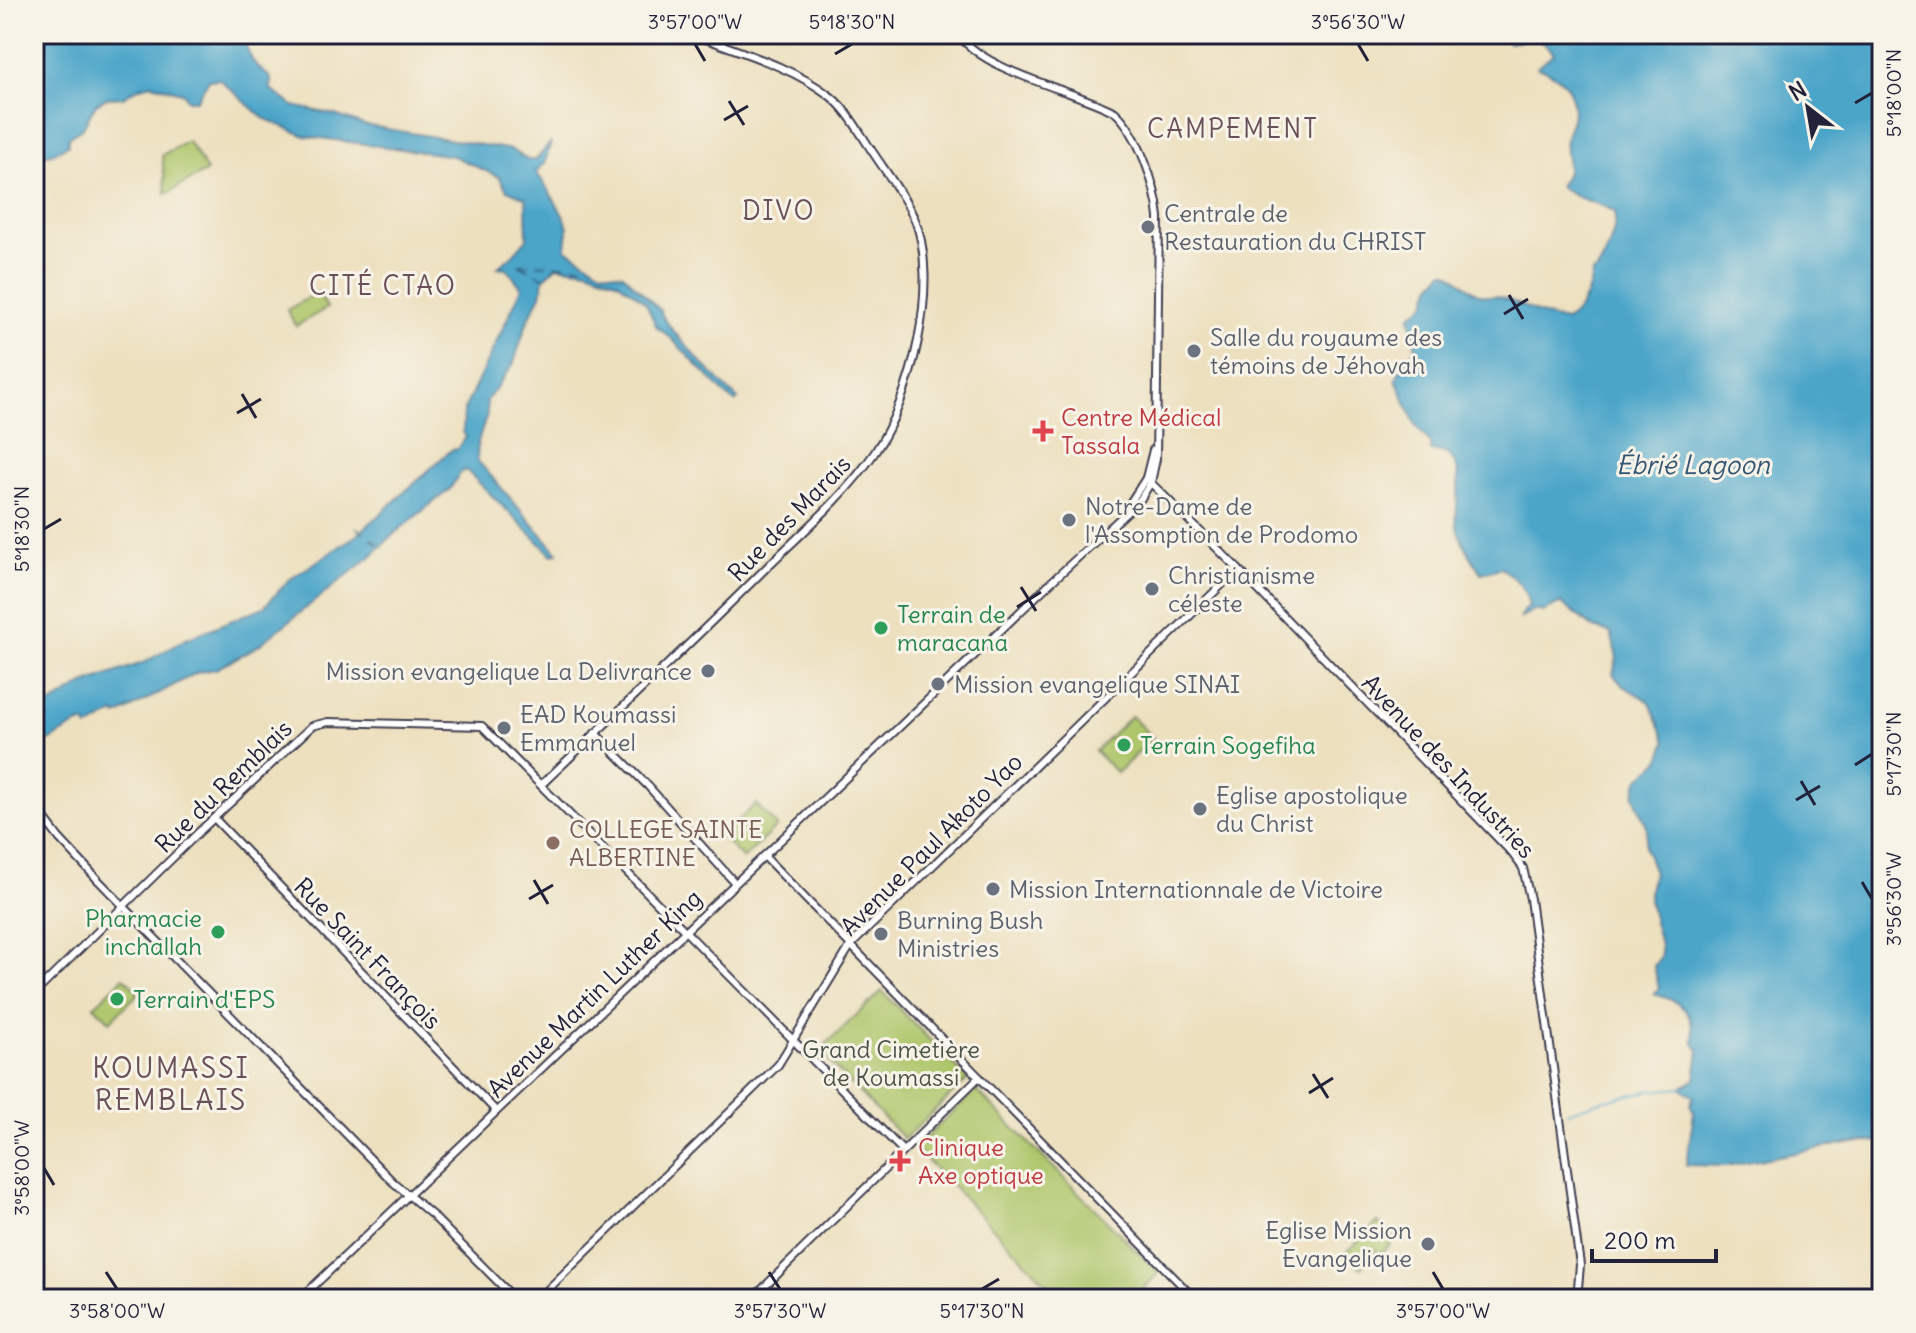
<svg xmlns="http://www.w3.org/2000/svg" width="1916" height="1333" viewBox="0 0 1916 1333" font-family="Delius,sans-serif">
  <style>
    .green { fill: #aec66b; stroke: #687453; stroke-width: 2 }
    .water { fill: #4ca5c9; stroke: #376482; stroke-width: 2 }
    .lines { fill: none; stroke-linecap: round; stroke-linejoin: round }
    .stream { stroke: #4ca5c9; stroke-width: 2 }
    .ferry { stroke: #335674; stroke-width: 2; stroke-dasharray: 10 8; stroke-linecap: butt }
    .tertiary-casing { stroke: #403e4f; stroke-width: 10 }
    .tertiary { stroke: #fff; stroke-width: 6 }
    .ticks { fill: none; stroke: #22223b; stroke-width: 3 }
    .worship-dot { fill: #6b7280; stroke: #f7f3e8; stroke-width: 3 }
    .health-dot { fill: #e0444e; stroke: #f7f3e8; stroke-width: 3 }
    .leisure-dot { fill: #2e9e5b; stroke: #f7f3e8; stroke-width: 3 }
    .education-dot { fill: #8d6e63; stroke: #f7f3e8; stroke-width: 3 }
    .labels { text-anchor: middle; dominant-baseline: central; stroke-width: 6; stroke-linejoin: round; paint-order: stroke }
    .worship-label { font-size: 24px; fill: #5b616d; stroke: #f7f3e8; text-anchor: start }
    .health-label { font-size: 24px; fill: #be3a42; stroke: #f7f3e8; text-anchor: start }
    .street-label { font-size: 24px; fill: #22223b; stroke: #f7f3e8 }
    .leisure-label { font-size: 24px; fill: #27864d; stroke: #f7f3e8; text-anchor: start }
    .education-label { font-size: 24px; fill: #785e54; stroke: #f7f3e8; text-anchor: start }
    .park-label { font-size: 24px; fill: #4c5349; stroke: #f7f3e8 }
    .neighbourhood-label { font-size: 26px; letter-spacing: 2px; fill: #6a5159; stroke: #f7f3e8 }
    .water-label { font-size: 26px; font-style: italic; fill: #335674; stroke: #f7f3e8 }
    .quarter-label { font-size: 28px; letter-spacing: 2px; fill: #6a5159; stroke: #f7f3e8 }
    .neatline { fill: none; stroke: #22223b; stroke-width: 3 }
    .ticks-label { font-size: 20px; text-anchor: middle; fill: #22223b }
  </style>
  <rect width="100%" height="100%" fill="#f7f3e8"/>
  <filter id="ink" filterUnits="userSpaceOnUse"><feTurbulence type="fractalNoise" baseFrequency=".0125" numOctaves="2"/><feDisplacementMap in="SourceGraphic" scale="16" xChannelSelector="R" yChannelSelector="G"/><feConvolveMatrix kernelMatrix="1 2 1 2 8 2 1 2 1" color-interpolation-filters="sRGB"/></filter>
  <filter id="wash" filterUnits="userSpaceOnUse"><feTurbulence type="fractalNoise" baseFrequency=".006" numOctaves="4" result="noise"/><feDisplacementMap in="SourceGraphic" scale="32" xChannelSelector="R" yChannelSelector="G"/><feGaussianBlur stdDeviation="1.8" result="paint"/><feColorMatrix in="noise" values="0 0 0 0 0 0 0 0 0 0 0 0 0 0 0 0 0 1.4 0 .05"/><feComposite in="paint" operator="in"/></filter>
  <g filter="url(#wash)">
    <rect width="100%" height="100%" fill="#ede0bf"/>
    <g class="green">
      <polygon points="188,141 207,171 166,194 162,155"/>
      <polygon points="318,292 327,308 296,326 287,310"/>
      <polygon points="1131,716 1153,738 1117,773 1095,751"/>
      <polygon points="756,804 777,826 743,859 721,836"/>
      <polygon points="124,977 139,993 110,1021 94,1006"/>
      <polygon points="882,991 968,1079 904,1139 819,1051"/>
      <polygon points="976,1090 1159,1273 1132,1299 1062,1299 915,1148"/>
      <polygon points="1378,1222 1395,1239 1381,1254 1376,1250 1374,1255 1361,1268 1346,1253"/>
    </g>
    <g class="water">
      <path d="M34,34h198c20,10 13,19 24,31 4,4 10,9 15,13v12l23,16 41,9 29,10 148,25 16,10h8l15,-18 -6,21 -9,9c7,9 32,48 32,57 0,6 -2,14 -2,20l36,22 21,3 37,36c3,15 63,75 78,89l-3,3 -8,-6 -56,-58 -15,-12 -10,-23 -12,-10 -17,-12 -29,-11 -32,-4 -12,13 -3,16 -13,25 -15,45 -26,35v14l-9,28 -1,18 81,93 -6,2 -86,-85 -6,3 -10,16 -54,43 -26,25 -112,89 -42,23 -18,3 -81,44 -2,-3 -27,15 -3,-5 -9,2 -42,25v-35l50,-31 61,-22 41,-23 78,-32 25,-27 68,-45 94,-85 6,-1 9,-12 -3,-5 1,-22 58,-122 -16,-20 -8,-1 15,-12 14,-16 -1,-41 -19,-8 -8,-13 -46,-21 -148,-20 -42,-18 -44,-39 -10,1 -13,20h-8l-6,-8 -30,-8 -12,3 -17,10 -16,1 -11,6 -13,23 -15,11v7l-15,8 -19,2z"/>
      <path d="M1511,34h371v1107l-34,2 -122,23 -40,-1 8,-53 -4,-8 4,-8 -13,-8 14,-9 4,-29c-6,-6 -6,-9 -6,-18 -2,-25 -17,-32 -39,-38l5,-6 -5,-22 7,-10c-1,-33 -21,-51 -7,-83l-9,-25 2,-21 -13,-31 4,-16 22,-20 6,-18 -16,-40 -28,-17 -9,-11 4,-16 -6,-25 -17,-5 -33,-25 -17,9 -10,-2 -13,8 2,-7 6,-4c-2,-17 -14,-30 -28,-39l-20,5c-8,-14 -20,-30 -24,-46 -5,-23 18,-78 -27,-76v-9l-14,-16 -20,-47 8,-18 12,-12 -6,-33 16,-13 5,-17 13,-15c14,3 22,19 37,24 6,2 13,0 19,2 22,7 42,21 66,24 16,-11 24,-30 26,-48l4,-1c10,-15 21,-42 19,-60 -18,-11 -40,-12 -56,-26 16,-20 4,-26 7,-48 1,-7 4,-12 6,-19 5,-28 -9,-44 -35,-52l17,-14c-19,-23 -21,-13 -46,-10z"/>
    </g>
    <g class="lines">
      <polyline class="stream" points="1567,1112 1597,1102 1648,1091 1682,1088"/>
      <g class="ferry">
        <polyline points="519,264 593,266"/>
        <polyline points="520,265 547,279"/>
        <polyline points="356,527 385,549"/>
      </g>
    </g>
  </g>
  <g filter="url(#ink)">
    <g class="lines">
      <g class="tertiary-casing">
        <g id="tertiary">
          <polyline points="1146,478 1238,569 1511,852 1523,868 1530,899 1580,1265 1578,1288 1571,1299"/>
          <polyline points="1123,514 1146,478 1153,450"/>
          <polyline points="595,733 648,786 735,883"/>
          <path d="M542,784c76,-72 152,-144 226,-218 37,-36 78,-71 107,-114 37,-55 65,-169 40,-232 -10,-23 -27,-45 -41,-66 -14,-20 -25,-43 -44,-58 -39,-30 -91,-44 -137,-62"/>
          <polyline points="34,805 59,838 99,881 393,1182 432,1215 515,1299"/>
          <polyline points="214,818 496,1111"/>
          <polyline points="764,856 1195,1299"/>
          <polyline points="34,994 200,831 312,726 328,722 482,726 903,1151"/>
          <path d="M300,1299l748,-714 92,-85 11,-18 5,-23 3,-242c-3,-31 -21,-85 -44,-105 -46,-24 -127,-38 -157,-78"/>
          <polyline points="538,1299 778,1065 851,945 1238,569"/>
          <polyline points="752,1299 979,1077"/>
        </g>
      </g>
      <use href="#tertiary" class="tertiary"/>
    </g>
  </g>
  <path class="ticks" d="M695,44l10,17M1358,44l10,17M835,54l17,-10M729,101l15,24M1855,103l17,-10M724,120l24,-14M1509,295l14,24M1504,314l24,-15M242,394l14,24M237,413l24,-14M44,529l17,-10M1021,587l15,24M1017,607l24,-15M1855,765l17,-11M1801,781l14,24M1796,800l24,-14M534,880l14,24M1862,882l10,17M529,899l24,-14M1313,1074l15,24M1309,1093l24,-15M44,1168l10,17M106,1272l11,17M769,1272l11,17M1433,1272l10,17M982,1289l17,-10"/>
  <g class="worship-dot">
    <circle cx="1148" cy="227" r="8"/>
    <circle cx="1194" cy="351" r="8"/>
    <circle cx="1069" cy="520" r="8"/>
    <circle cx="1152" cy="589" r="8"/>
    <circle cx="708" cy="671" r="8"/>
    <circle cx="938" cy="684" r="8"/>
    <circle cx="504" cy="728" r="8"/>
    <circle cx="1200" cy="809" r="8"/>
    <circle cx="993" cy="889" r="8"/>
    <circle cx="881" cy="934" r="8"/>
    <circle cx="1428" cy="1244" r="8"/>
  </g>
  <g class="health-dot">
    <path d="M1039 419h8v8h8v8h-8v8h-8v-8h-8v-8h8z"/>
    <path d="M896 1149h8v8h8v8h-8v8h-8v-8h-8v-8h8z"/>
  </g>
  <g class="leisure-dot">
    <circle cx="881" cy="628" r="8"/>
    <circle cx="1124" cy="745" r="8"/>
    <circle cx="218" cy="932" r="8"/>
    <circle cx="117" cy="999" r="8"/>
  </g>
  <circle class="education-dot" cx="553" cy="843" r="8"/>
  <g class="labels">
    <g class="worship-label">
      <text x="1164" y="213">Centrale de<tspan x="1164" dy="28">Restauration du CHRIST</tspan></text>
      <text x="1210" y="337">Salle du royaume des<tspan x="1210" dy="28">témoins de Jéhovah</tspan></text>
      <text x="1085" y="506">Notre-Dame de<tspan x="1085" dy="28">l'Assomption de Prodomo</tspan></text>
      <text x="1168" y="575">Christianisme<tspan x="1168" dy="28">céleste</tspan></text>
      <text x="692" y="671" text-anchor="end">Mission evangelique La Delivrance</text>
      <text x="954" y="684">Mission evangelique SINAI</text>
      <text x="520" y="714">EAD Koumassi<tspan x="520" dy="28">Emmanuel</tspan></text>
      <text x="1216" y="795">Eglise apostolique<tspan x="1216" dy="28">du Christ</tspan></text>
      <text x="1009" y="889">Mission Internationnale de Victoire</text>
      <text x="897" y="920">Burning Bush<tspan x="897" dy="28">Ministries</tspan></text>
      <text x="1412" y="1230" text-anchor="end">Eglise Mission<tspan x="1412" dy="28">Evangelique</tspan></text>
    </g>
    <g class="health-label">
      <text x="1061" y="417">Centre Médical<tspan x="1061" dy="28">Tassala</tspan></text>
      <text x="918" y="1147">Clinique<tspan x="918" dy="28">Axe optique</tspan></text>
    </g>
    <g class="street-label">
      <text transform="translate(789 518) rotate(-46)">Rue des Marais</text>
      <text transform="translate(1449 766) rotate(47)">Avenue des Industries</text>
      <text transform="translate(223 786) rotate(-44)">Rue du Remblais</text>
      <text transform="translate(931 844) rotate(-45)">Avenue Paul Akoto Yao</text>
      <text transform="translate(368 953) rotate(46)">Rue Saint François</text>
      <text transform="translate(594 993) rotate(-44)">Avenue Martin Luther King</text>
    </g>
    <g class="leisure-label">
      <text x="897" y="614">Terrain de<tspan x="897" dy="28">maracana</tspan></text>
      <text x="1140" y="745">Terrain Sogefiha</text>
      <text x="202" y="918" text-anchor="end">Pharmacie<tspan x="202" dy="28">inchallah</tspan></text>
      <text x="133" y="999">Terrain d'EPS</text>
    </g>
    <g class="education-label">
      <text x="569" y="829">COLLEGE SAINTE<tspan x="569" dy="28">ALBERTINE</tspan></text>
    </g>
    <g class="park-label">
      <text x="891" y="1049">Grand Cimetière<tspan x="891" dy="28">de Koumassi</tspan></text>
    </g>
    <g class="neighbourhood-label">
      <text x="1233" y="128">CAMPEMENT</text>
      <text x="779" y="210">DIVO</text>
      <text x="383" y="285">CITÉ CTAO</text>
    </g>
    <g class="water-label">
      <text x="1693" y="464">Ébrié Lagoon</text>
    </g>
    <g class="quarter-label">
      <text x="171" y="1068">KOUMASSI<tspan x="171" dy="32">REMBLAIS</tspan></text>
    </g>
  </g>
  <rect width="1916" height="1333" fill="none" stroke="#f7f3e8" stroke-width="88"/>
  <g transform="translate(1808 108) rotate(329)" stroke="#f7f3e8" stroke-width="6" paint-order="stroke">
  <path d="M0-6L14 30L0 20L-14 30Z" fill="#22223b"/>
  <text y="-12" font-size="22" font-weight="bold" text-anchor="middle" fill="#22223b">N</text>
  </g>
  <path d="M1592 1249v12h124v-12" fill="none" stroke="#22223b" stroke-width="4"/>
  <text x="1604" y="1249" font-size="24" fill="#22223b" stroke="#f7f3e8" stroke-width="6" paint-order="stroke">200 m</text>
  <rect x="44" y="44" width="1828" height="1245" class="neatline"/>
  <g class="ticks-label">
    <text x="695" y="29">3°57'00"W</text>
    <text x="852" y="29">5°18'30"N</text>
    <text x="1358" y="29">3°56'30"W</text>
    <text transform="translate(1894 93) rotate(-90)" y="7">5°18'00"N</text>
    <text transform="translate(22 529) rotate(-90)" y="7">5°18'30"N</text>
    <text transform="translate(1894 754) rotate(-90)" y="7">5°17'30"N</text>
    <text transform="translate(1894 899) rotate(-90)" y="7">3°56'30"W</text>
    <text transform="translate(22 1168) rotate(-90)" y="7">3°58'00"W</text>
    <text x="117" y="1318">3°58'00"W</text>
    <text x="780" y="1318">3°57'30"W</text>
    <text x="982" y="1318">5°17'30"N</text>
    <text x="1443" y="1318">3°57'00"W</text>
  </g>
</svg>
